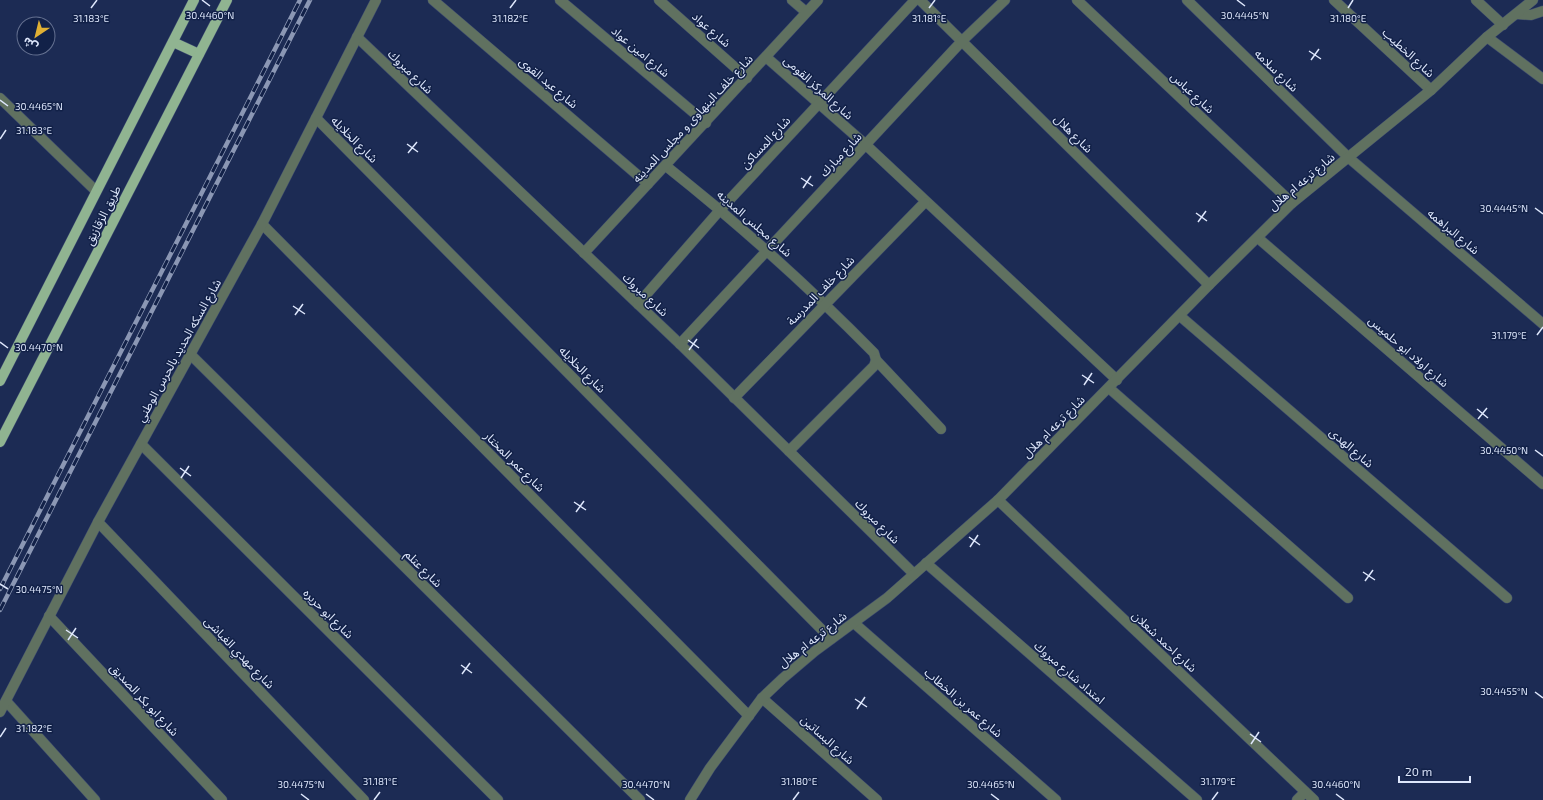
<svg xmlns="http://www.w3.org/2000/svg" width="1543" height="800" viewBox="0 0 1543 800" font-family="'Exo 2','Noto Sans Arabic',sans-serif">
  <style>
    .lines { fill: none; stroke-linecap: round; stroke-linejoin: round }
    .minor-casing { stroke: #3b496f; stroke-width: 11 }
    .major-casing { stroke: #3b496f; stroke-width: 11 }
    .minor { stroke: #607160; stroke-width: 10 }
    .major { stroke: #90b491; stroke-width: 10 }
    .rail-casing { stroke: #8b97b4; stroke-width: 4.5 }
    .rail { stroke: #122148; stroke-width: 3; stroke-dasharray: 9; stroke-linecap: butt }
    .ticks { fill: none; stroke: #dee7fc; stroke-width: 1.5 }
    .labels { text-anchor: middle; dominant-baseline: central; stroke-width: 3; stroke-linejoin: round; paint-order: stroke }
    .street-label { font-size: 12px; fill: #dee7fc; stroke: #122148 }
    .ticks-label { font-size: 10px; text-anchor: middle; fill: #dee7fc; stroke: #122148; stroke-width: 3; stroke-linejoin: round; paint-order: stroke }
  </style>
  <rect width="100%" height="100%" fill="#1c2b54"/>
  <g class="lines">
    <g class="minor-casing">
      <g id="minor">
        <polyline points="433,0 648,184"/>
        <polyline points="560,0 706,123"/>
        <polyline points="659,0 747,78"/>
        <polyline points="792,0 806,12"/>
        <polyline points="920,0 1209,285"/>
        <polyline points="1077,0 1292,203"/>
        <polyline points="1187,0 1349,158 1543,324"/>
        <polyline points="1334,0 1431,90"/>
        <polyline points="1476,0 1503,25"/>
        <polyline points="1517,14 1531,15 1543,11"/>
        <polyline points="357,37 680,344 914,574"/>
        <polyline points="1487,37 1543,79"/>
        <polyline points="766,57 866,145 1117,380"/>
        <polyline points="0,98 96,191"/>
        <polyline points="316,118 831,639"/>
        <path d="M666,166c73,58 142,120 208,187l2,7 -2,6 -85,85"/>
        <polyline points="262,224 749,716"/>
        <polyline points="1258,238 1543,484"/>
        <polyline points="584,253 818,0"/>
        <polyline points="638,304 720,210 915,0"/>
        <polyline points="1180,316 1507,598"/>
        <polyline points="680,344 962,41 1005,0"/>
        <polyline points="190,354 640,800"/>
        <polyline points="876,360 941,429"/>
        <polyline points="1109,388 1348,598"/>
        <polyline points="734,398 925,202"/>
        <polyline points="141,444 498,800"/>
        <polyline points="998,500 1314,800"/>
        <polyline points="98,522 364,800"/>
        <polyline points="926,563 1197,800"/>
        <polyline points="49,616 222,800"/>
        <polyline points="854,623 1056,800"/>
        <polyline points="762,698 877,800"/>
        <polyline points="6,701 95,800"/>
        <polyline points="0,712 98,522 262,224 376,0"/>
        <polyline points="690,800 710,768 762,698 782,679 815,651 887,598 998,500 1209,285 1292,203 1431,90 1487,37 1533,0"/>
        <polyline points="1297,800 1305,792"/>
      </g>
    </g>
    <g class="major-casing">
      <g id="major">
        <polyline points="173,42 199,54"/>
        <polyline points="0,381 194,0"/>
        <polyline points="0,442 227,0"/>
      </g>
    </g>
    <use href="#minor" class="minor"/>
    <use href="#major" class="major"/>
    <g class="rail-casing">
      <g id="rail">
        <polyline points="0,589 300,0"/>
        <polyline points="0,610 310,0"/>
      </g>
    </g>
    <use href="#rail" class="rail"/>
  </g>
  <path class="ticks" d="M202,0l8,6M1237,0l8,6M91,8l6,-8M510,8l6,-8M929,8l6,-8M1348,8l5,-8M1309,51l12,8M1311,60l8,-11M0,100l8,6M0,139l6,-9M407,144l11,8M408,153l9,-11M801,178l12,8M803,188l8,-12M1535,208l8,6M1196,213l11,8M1198,222l8,-11M293,306l12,8M295,315l8,-11M1537,335l6,-8M688,340l11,8M0,342l8,6M689,350l8,-11M1082,375l12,8M1084,385l8,-12M1477,409l11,9M1478,419l9,-11M1535,450l8,6M180,468l11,8M181,478l8,-12M574,502l12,8M576,512l8,-11M969,537l11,8M970,547l8,-12M1363,572l12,8M1365,581l8,-11M0,584l8,5M66,630l12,8M68,640l8,-12M461,665l11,8M462,674l8,-11M1535,692l8,6M855,699l12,8M857,709l8,-12M1250,734l11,8M0,737l6,-9M1251,744l8,-12M301,794l8,6M646,794l8,6M991,794l8,6M1336,794l8,6M374,800l6,-8M793,800l6,-8M1212,800l6,-8"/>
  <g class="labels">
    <g class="street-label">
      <text transform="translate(712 29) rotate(41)">شارع عواد</text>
      <text transform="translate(641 51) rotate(40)">شارع امين عواد</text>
      <text transform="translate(1409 52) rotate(43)">شارع الخطيب</text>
      <text transform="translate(1277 70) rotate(44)">شارع سلامه</text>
      <text transform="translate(411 71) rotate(44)">شارع مبروك</text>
      <text transform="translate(549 82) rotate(40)">شارع عبد القوى</text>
      <text transform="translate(819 87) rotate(42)">شارع المركز القومى</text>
      <text transform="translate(1193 92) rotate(43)">شارع عباس</text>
      <text transform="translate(692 118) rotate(-47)">شارع خلف البنهاوى و مجلس المدينه</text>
      <text transform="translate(1074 133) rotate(45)">شارع هلال</text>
      <text transform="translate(355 139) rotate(45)">شارع الخلايله</text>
      <text transform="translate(765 142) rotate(-47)">شارع المساكن</text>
      <text transform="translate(840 154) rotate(-47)">شارع مبارك</text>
      <text transform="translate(1301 181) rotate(-40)">شارع ترعه ام هلال</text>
      <text transform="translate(102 215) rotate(-63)">طريق الزقازيق</text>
      <text transform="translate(755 223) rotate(41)">شارع مجلس المدينه</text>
      <text transform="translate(1454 231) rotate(40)">شارع البراهمه</text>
      <text transform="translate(820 290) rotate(-46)">شارع خلف المدرسة</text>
      <text transform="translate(646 294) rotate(43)">شارع مبروك</text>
      <text transform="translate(178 350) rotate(-61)">شارع السكه الحديد بالحرس الوطني</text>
      <text transform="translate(1409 351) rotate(41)">شارع اولاد ابو حلميس</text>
      <text transform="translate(583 369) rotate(45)">شارع الخلايله</text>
      <text transform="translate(1053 426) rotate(-45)">شارع ترعه ام هلال</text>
      <text transform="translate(1352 447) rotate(41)">شارع الهدى</text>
      <text transform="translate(515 461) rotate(45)">شارع عمر المختار</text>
      <text transform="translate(878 521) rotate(45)">شارع مبروك</text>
      <text transform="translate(424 568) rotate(45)">شارع عتلم</text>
      <text transform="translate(329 613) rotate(45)">شارع ابو حريره</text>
      <text transform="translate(812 639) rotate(-38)">شارع ترعه ام هلال</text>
      <text transform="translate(1165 641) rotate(43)">شارع احمد شعلان</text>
      <text transform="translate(240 652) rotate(46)">شارع مهدي الغباشى</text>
      <text transform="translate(1070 672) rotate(41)">امتداد شارع مبروك</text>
      <text transform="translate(145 699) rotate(47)">شارع ابو بكر الصديق</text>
      <text transform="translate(964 702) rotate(41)">شارع عمر بن الخطاب</text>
      <text transform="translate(828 739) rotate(42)">شارع البساتين</text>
    </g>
  </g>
  <g class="ticks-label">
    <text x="210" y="19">30.4460°N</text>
    <text x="1245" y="19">30.4445°N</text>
    <text x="91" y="22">31.183°E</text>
    <text x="510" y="22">31.182°E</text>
    <text x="929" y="22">31.181°E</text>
    <text x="1348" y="22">31.180°E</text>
    <text x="39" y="110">30.4465°N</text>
    <text x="34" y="134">31.183°E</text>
    <text x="1504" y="212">30.4445°N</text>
    <text x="1509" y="339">31.179°E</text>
    <text x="39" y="351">30.4470°N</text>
    <text x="1504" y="454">30.4450°N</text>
    <text x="39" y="593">30.4475°N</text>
    <text x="1504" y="695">30.4455°N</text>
    <text x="34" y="732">31.182°E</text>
    <text x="380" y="785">31.181°E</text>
    <text x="799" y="785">31.180°E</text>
    <text x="1218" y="785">31.179°E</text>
    <text x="301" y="788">30.4475°N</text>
    <text x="646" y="788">30.4470°N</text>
    <text x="991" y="788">30.4465°N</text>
    <text x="1336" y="788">30.4460°N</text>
  </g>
  <g transform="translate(36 36) rotate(215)"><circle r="19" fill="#122148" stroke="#647090"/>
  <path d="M0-3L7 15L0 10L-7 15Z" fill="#e0b034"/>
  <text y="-6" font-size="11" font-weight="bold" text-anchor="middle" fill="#dee7fc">ش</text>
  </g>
  <path d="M1399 776v6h71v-6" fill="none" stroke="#dee7fc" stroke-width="2"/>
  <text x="1405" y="776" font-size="12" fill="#dee7fc" stroke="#122148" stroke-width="3" paint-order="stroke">20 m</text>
</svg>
